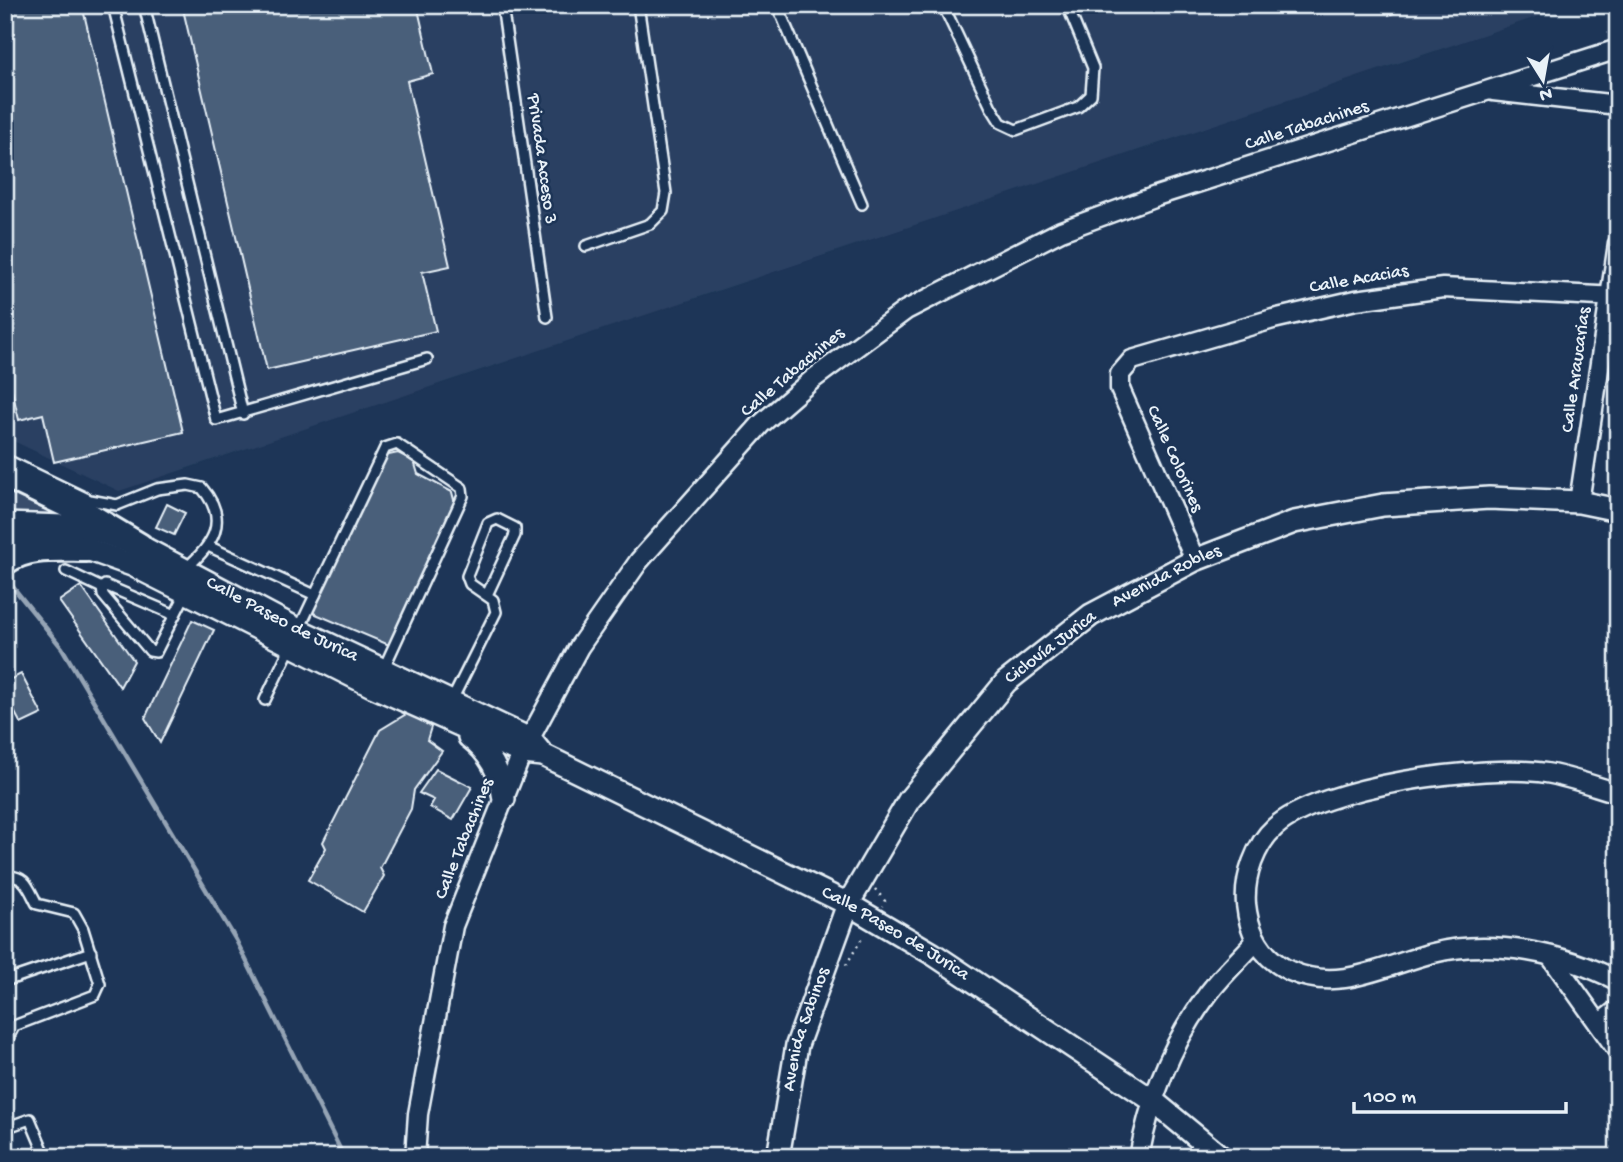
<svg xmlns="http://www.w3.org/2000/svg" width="1623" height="1162" viewBox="0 0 1623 1162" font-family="'Gochi Hand',sans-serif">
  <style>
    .built { fill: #2a4162 }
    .green { fill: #374d6c; stroke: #909fb2; stroke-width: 2 }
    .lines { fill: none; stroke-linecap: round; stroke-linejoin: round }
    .stream { stroke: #95a4b5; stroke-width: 4.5 }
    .building { fill: #495e7a; stroke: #e8f1f8; stroke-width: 2 }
    .service-casing { stroke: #e8f1f8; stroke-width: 14 }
    .minor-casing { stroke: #e8f1f8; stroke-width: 23 }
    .tertiary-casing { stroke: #e8f1f8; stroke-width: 26 }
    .secondary-casing { stroke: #e8f1f8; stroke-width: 30 }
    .path { stroke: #e8f1f8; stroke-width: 2.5; stroke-dasharray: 2 5; stroke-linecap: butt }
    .service { stroke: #1d3557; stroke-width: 9 }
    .minor { stroke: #1d3557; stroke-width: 18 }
    .tertiary { stroke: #1d3557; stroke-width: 21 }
    .secondary { stroke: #1d3557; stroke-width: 24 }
    .labels { text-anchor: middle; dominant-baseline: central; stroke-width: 5; stroke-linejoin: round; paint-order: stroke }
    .street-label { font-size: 19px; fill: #e8f1f8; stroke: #1d3557 }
  </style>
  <rect width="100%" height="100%" fill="#1d3557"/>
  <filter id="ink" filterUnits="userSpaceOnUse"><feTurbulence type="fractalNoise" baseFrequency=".0143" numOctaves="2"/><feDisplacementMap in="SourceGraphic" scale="14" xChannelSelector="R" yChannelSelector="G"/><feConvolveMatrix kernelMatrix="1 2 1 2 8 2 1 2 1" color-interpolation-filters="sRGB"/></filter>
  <g filter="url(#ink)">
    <polygon class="built" points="5,5 1572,5 119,491 5,437"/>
    <polygon class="green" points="5,482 65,515 5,513"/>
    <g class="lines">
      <polyline class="stream" points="8,581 62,648 236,940 344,1157"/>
    </g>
    <g class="building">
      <polygon points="5,5 82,5 183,432 54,462 43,414 19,420 5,361"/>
      <polygon points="182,5 417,5 433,74 407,81 450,266 422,272 436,331 267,370"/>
      <polygon points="1386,5 1412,5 1389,15"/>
      <polygon points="398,453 414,461 418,474 452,492 455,504 389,645 311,612 384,456"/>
      <polygon points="167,504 185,513 174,535 156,527"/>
      <polygon points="81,586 134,661 120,687 59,601"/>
      <polygon points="192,620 214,630 160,743 145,718"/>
      <polygon points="21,674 42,714 21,724 5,694 5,682"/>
      <polygon points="408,713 431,727 427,740 442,751 414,790 411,809 380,868 384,876 363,912 308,880 326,848 323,842 380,730"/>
      <polygon points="436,769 472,787 453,820 430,807 434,800 419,793"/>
    </g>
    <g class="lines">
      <g class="service-casing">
        <g id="service">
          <polyline points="113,5 216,420 427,359"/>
          <polyline points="144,5 243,414"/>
          <polyline points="502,5 547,317"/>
          <polyline points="777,5 862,204"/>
          <polyline points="943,5 991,107 1001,123 1016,130 1078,107 1091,95 1093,68 1067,5"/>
          <polyline points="586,246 650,224 663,211 666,193 638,5"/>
          <path d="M5,459l85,41 27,5 40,-16 31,-4 14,3c28,33 11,57 -17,81"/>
          <polyline points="208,546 315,595"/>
          <polyline points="66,571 102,588"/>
          <polyline points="175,615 105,585 102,588 103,595 150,651 156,652 186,593"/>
          <polyline points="298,631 385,448 397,444 462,488 463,496 383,670"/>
          <polyline points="265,700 291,646"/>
          <polyline points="452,700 496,612 493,600 470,584 467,576 488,523 497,519 515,528 515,535 487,595"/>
          <path d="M5,877c20,-4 24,12 32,27l37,9 9,16 17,55 -5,11 -81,31 -9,18"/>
          <polyline points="5,981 91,952"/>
          <polyline points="5,1128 30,1119 46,1157"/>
        </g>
      </g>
      <g class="minor-casing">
        <g id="minor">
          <polyline points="1493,91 1618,105"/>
          <polyline points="1579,502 1618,244"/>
          <polyline points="1195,560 1120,389 1120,374 1132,360 1273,319 1356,300 1443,288 1618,297"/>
          <path d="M1618,793c-24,-7 -48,-16 -72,-20 -60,-10 -226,13 -271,54 -20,18 -31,50 -29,77 3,30 16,54 44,67 49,22 95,-6 143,-18 59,-15 131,0 185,28"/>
          <polyline points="1551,957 1618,1051"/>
          <polyline points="1599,1024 1618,1009"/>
          <polyline points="415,1157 418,1114 453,926 522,753 579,647 639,561 761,424 813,379 906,310 1061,231 1156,196 1618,49"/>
          <path d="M1139,1157c11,-59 33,-115 69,-163 14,-19 32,-35 47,-52"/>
        </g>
      </g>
      <g class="tertiary-casing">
        <g id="tertiary">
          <path id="s1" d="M5,524l59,2 34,5 42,15 159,84 231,109 13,16"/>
          <path id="s2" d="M5,539l44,1 38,9 45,16 242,122 148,66 21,2 305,149 85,50 219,146 69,57"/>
          <path d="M469,737c21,16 31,35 35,62"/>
          <path id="s3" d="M778,1157l19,-112 51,-141 61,-104 97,-118 85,-67 104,-55 99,-38 89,-17 106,-7 90,4 39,8"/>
        </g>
      </g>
      <g class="secondary-casing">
        <g id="secondary">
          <polyline points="5,475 90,516 140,546"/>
          <path d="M5,562c22,-17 55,-13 82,-13"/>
        </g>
      </g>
      <g class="path">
        <polyline points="875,889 885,901 882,906"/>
        <polyline points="846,965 864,935"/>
      </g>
      <use href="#service" class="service"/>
      <use href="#minor" class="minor"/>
      <use href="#tertiary" class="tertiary"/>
      <use href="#secondary" class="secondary"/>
    </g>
  </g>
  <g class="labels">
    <g class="street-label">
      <text transform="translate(1307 126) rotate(-18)">Calle Tabachines</text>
      <text transform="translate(541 159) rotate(82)">Privada Acceso 3</text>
      <text transform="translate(1359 280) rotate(-10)">Calle Acacias</text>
      <text transform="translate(1577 370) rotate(-82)">Calle Araucarias</text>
      <text transform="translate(793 373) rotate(-40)">Calle Tabachines</text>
      <text transform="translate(1174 459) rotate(66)">Calle Colorines</text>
      <text stroke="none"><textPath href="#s3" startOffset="730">Avenida Robles</textPath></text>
      <text stroke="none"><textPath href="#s1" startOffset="298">Calle Paseo de Jurica</textPath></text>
      <text transform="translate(1051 648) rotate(-37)">Ciclovía Jurica</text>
      <text transform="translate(465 839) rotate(-68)">Calle Tabachines</text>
      <text stroke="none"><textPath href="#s2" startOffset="980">Calle Paseo de Jurica</textPath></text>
      <text stroke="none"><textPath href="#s3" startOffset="131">Avenida Sabinos</textPath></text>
    </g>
  </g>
  <rect width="1623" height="1162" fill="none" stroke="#1d3557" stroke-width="28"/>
  <rect x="14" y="14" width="1595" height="1134" fill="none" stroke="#e8f1f8" stroke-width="2.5" filter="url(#ink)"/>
  <g transform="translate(1543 80) rotate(169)" stroke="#1d3557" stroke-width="5" paint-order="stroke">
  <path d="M0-5L12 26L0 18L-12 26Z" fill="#e8f1f8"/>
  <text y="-10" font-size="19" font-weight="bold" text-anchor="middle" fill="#e8f1f8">N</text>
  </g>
  <path d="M1354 1102v10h212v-10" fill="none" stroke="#e8f1f8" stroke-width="3.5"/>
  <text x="1364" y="1102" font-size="21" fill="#e8f1f8" stroke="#1d3557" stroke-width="5" paint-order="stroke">100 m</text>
</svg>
